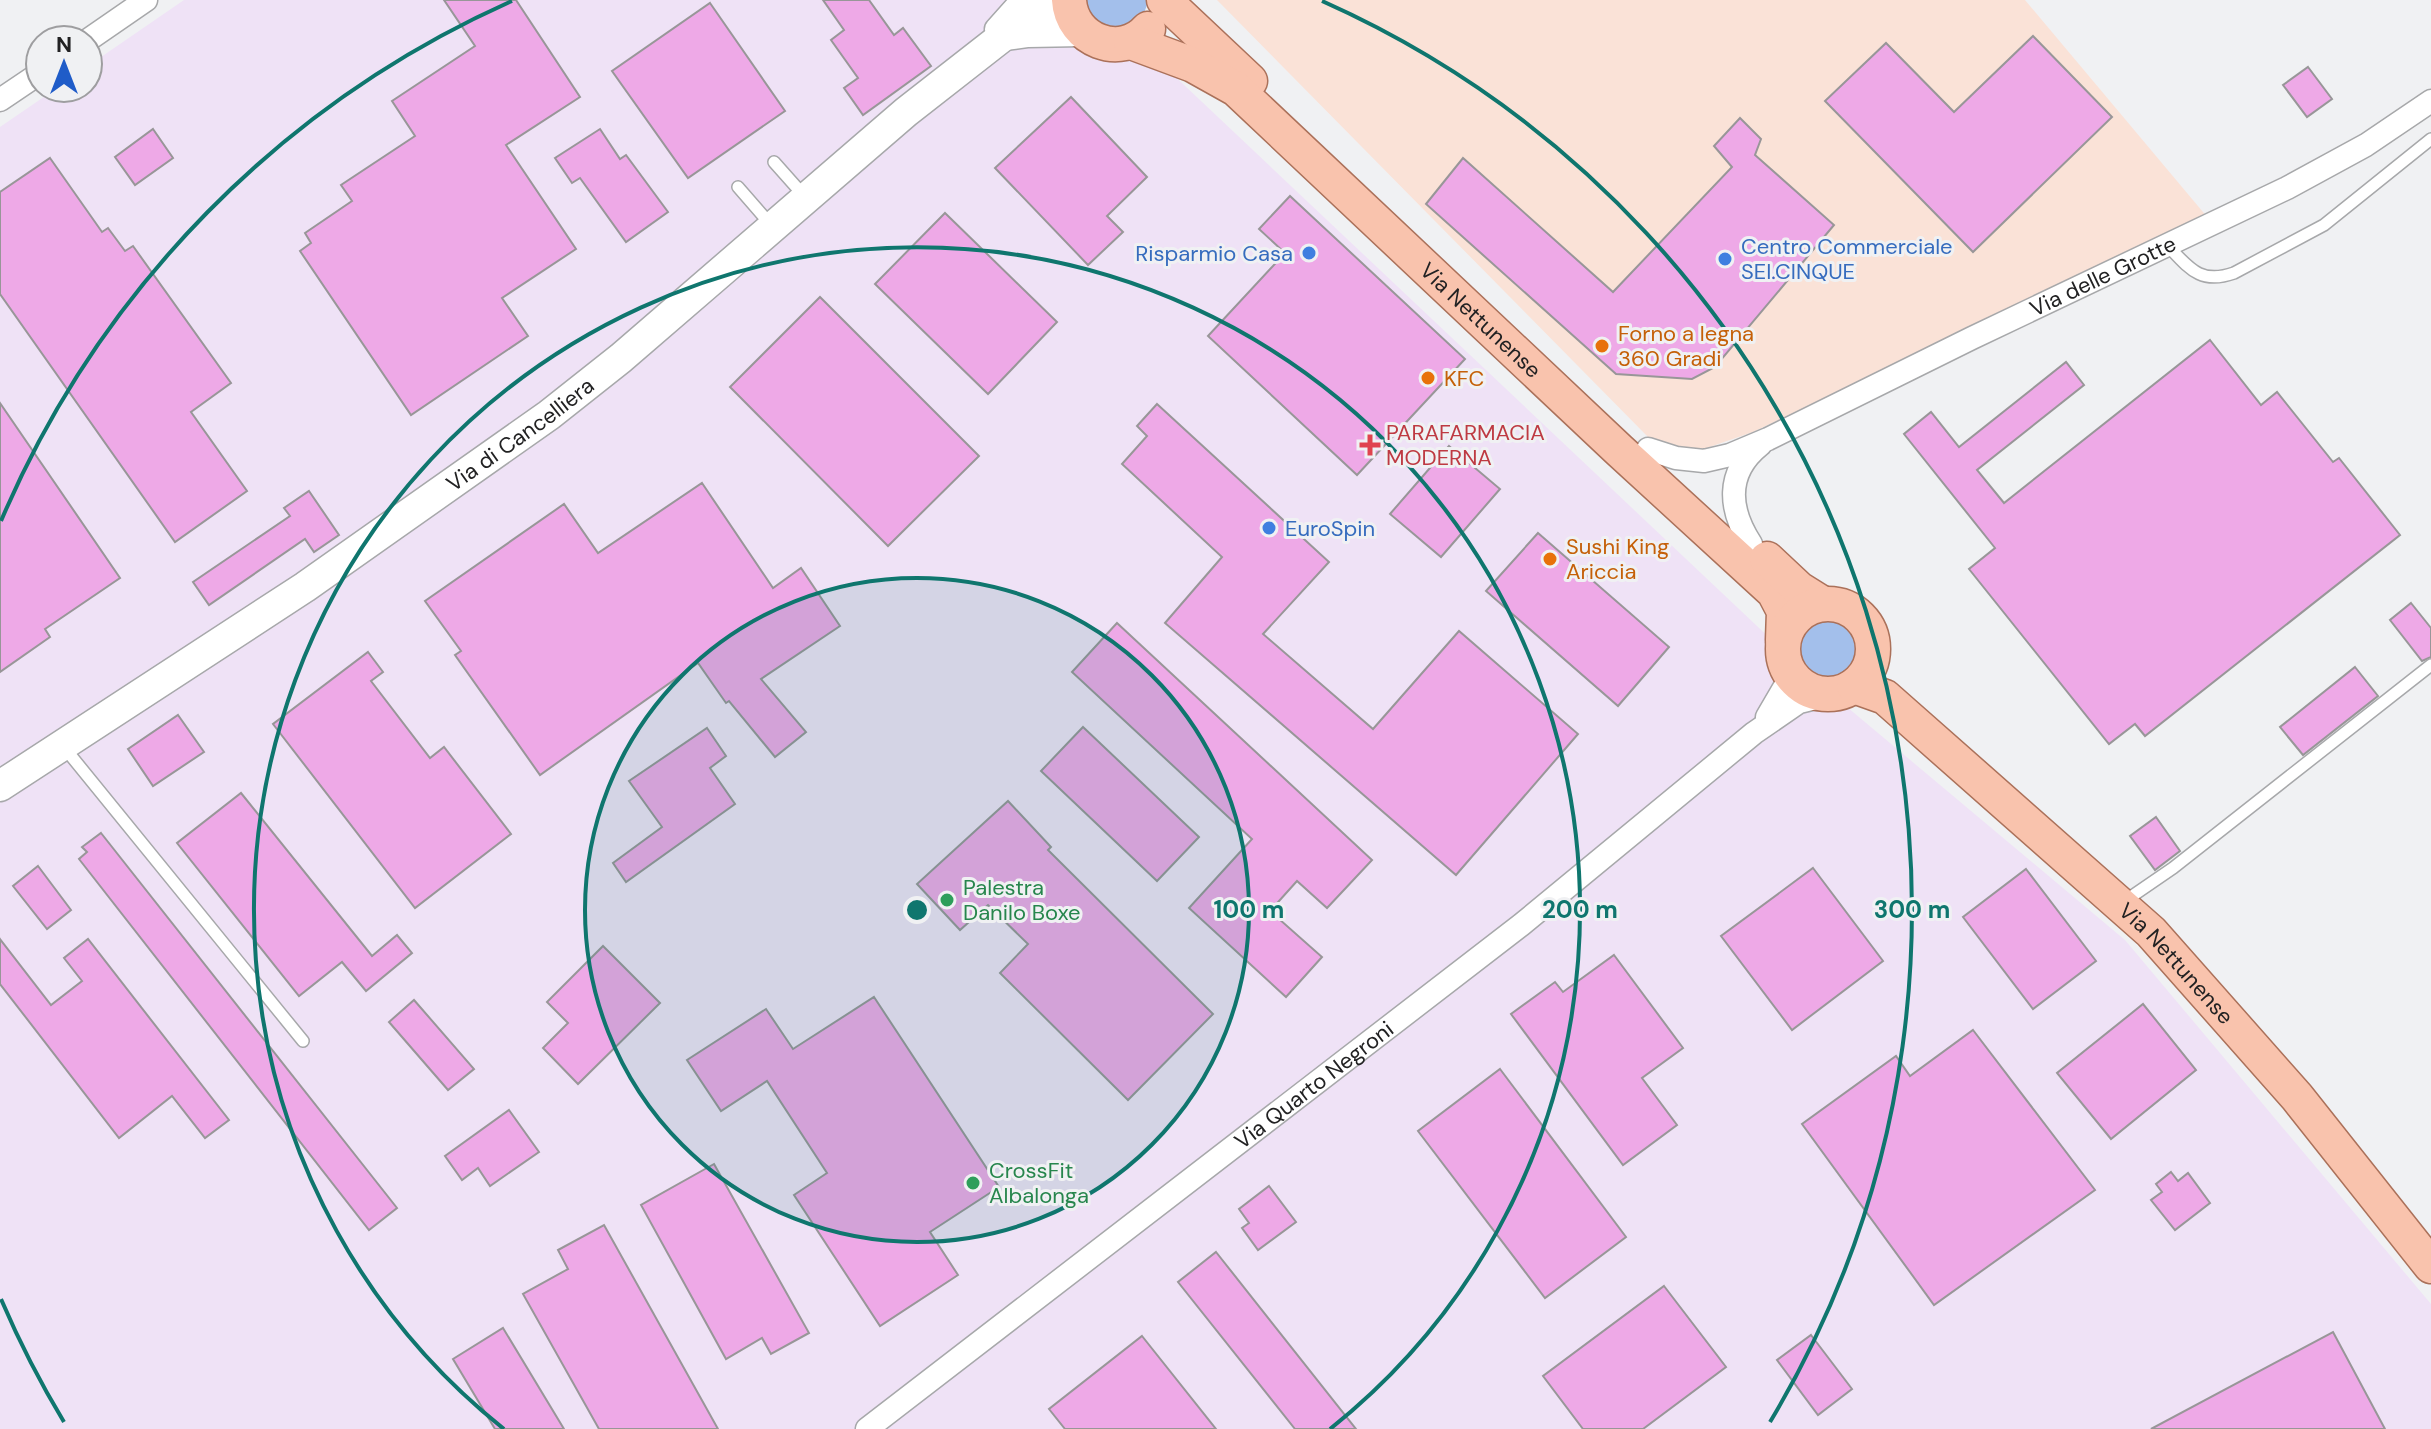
<svg xmlns="http://www.w3.org/2000/svg" width="2431" height="1429" viewBox="0 0 2431 1429" font-family="'DM Sans',sans-serif">
  <style>
    .commercial { fill: #fae2d7 }
    .industrial { fill: #efe2f6 }
    .green { fill: #a3bfeb }
    .building { fill: #eea9e7; stroke: #989698; stroke-width: 2 }
    .lines { fill: none; stroke-linecap: round; stroke-linejoin: round }
    .lane-casing { stroke: #a7a8aa; stroke-width: 14 }
    .street-casing { stroke: #a7a8aa; stroke-width: 25 }
    .secondary-casing { stroke: #a7a8aa; stroke-width: 33 }
    .primary-casing { stroke: #ab715a; stroke-width: 37 }
    .lane { stroke: #fff; stroke-width: 11 }
    .street { stroke: #fff; stroke-width: 22 }
    .secondary { stroke: #fff; stroke-width: 30 }
    .primary { stroke: #f9c3ad; stroke-width: 34 }
    .ring { fill: none; stroke: #0f766e; stroke-width: 4 }
    .shop-dot { fill: #3f7fe0; stroke: #f0f1f3; stroke-width: 3 }
    .food-dot { fill: #e8710a; stroke: #f0f1f3; stroke-width: 3 }
    .health-dot { fill: #e0444e; stroke: #f0f1f3; stroke-width: 3 }
    .leisure-dot { fill: #2e9e5b; stroke: #f0f1f3; stroke-width: 3 }
    .labels { text-anchor: middle; dominant-baseline: central; stroke-width: 6; stroke-linejoin: round; paint-order: stroke }
    .shop-label { font-size: 22px; fill: #366cbe; stroke: #f0f1f3; text-anchor: start }
    .street-label { font-size: 22px; fill: #222223; stroke: #f0f1f3 }
    .food-label { font-size: 22px; fill: #c56008; stroke: #f0f1f3; text-anchor: start }
    .health-label { font-size: 22px; fill: #be3a42; stroke: #f0f1f3; text-anchor: start }
    .leisure-label { font-size: 22px; fill: #27864d; stroke: #f0f1f3; text-anchor: start }
    .centre { fill: #0f766e; stroke: #f0f1f3; stroke-width: 4 }
    .ring-label { font-size: 24px; text-anchor: middle; font-weight: bold; fill: #0f766e; stroke: #f0f1f3; stroke-width: 6; stroke-linejoin: round; paint-order: stroke }
  </style>
  <rect width="100%" height="100%" fill="#f0f1f3"/>
  <polygon class="commercial" points="1217,0 2025,0 2208,218 1753,432 1695,452 1676,450 1649,438"/>
  <polygon class="industrial" points="184,0 1094,0 1810,676 2125,940 2431,1304 2431,1429 0,1429 0,127 57,88 88,88 88,66"/>
  <g class="green">
    <polygon points="1084,0 1149,0 1142,18 1124,30 1094,22"/>
    <circle cx="1828" cy="648" r="41"/>
  </g>
  <g class="building">
    <polygon points="444,0 516,0 580,97 506,145 576,249 502,298 528,336 411,415 300,251 311,243 305,233 352,201 341,185 415,136 392,101 475,46"/>
    <polygon points="823,0 869,0 894,35 903,28 931,66 863,115 844,88 858,78 831,40 844,30"/>
    <polygon points="710,3 785,111 688,178 612,71"/>
    <polygon points="2033,36 2112,117 1973,252 1825,101 1886,43 1954,112"/>
    <polygon points="2308,67 2332,99 2307,117 2283,85"/>
    <polygon points="1071,97 1147,177 1107,216 1123,232 1088,265 995,168"/>
    <polygon points="1740,118 1761,139 1755,155 1834,225 1715,367 1692,379 1616,374 1426,204 1463,158 1613,292 1732,167 1714,146"/>
    <polygon points="153,129 173,158 135,185 115,157"/>
    <polygon points="600,129 620,159 626,155 668,212 626,242 580,178 572,183 555,158"/>
    <polygon points="50,158 102,232 108,228 125,251 133,246 231,383 191,412 247,491 175,542 0,294 0,192"/>
    <polygon points="1290,196 1465,359 1357,475 1208,336 1285,253 1259,229"/>
    <polygon points="945,213 1057,322 988,394 875,284"/>
    <polygon points="820,297 979,456 888,546 730,387"/>
    <polygon points="2210,340 2261,405 2277,392 2333,462 2339,458 2400,535 2145,736 2135,724 2109,744 1969,569 1995,548 1904,434 1931,412 1959,447 2066,362 2084,385 1977,470 2004,503"/>
    <polygon points="0,403 120,578 45,629 50,637 0,672"/>
    <polygon points="1157,404 1329,562 1263,634 1373,729 1459,631 1578,734 1456,875 1165,623 1222,557 1122,464 1147,436 1137,426"/>
    <polygon points="1449,446 1500,489 1441,557 1390,514"/>
    <polygon points="702,483 773,588 801,568 840,626 761,679 806,732 775,757 729,701 726,703 698,663 540,775 455,655 461,651 425,601 564,504 598,553"/>
    <polygon points="309,491 339,535 314,552 305,539 209,605 193,582 290,516 284,508"/>
    <polygon points="1538,533 1669,647 1618,706 1486,591"/>
    <polygon points="2411,603 2431,628 2431,657 2422,661 2390,620"/>
    <polygon points="1117,623 1372,860 1327,908 1297,881 1270,911 1322,957 1286,997 1189,908 1252,839 1072,672"/>
    <polygon points="368,652 383,672 371,681 430,758 444,747 511,834 415,908 273,724"/>
    <polygon points="2355,667 2378,696 2303,755 2280,727"/>
    <polygon points="178,715 204,752 153,786 128,749"/>
    <polygon points="1083,727 1199,837 1157,881 1041,771"/>
    <polygon points="707,728 726,756 710,768 735,804 626,882 613,863 662,827 629,781"/>
    <polygon points="241,793 372,956 397,935 412,953 366,991 342,962 299,996 177,843"/>
    <polygon points="1008,801 1051,847 1048,850 1213,1014 1128,1100 1000,973 1028,944 988,905 960,930 917,884"/>
    <polygon points="2156,817 2180,851 2155,870 2130,836"/>
    <polygon points="101,833 397,1208 369,1230 79,859 87,852 82,847"/>
    <polygon points="38,866 71,910 47,929 13,886"/>
    <polygon points="1813,868 1883,961 1792,1030 1721,936"/>
    <polygon points="2026,869 2096,961 2033,1009 1963,917"/>
    <polygon points="0,939 51,1005 82,981 64,958 88,939 229,1120 205,1138 172,1096 119,1138 0,984"/>
    <polygon points="603,946 660,1003 578,1084 543,1048 568,1023 547,1002"/>
    <polygon points="1614,955 1683,1048 1642,1078 1677,1125 1623,1165 1511,1014 1555,982 1563,992"/>
    <polygon points="874,997 999,1187 930,1232 958,1275 880,1326 794,1195 827,1173 767,1081 721,1111 687,1060 766,1009 793,1049"/>
    <polygon points="414,1000 474,1069 448,1090 389,1022"/>
    <polygon points="2143,1004 2196,1070 2111,1139 2057,1073"/>
    <polygon points="1973,1030 2095,1190 1934,1305 1802,1124 1896,1056 1910,1076"/>
    <polygon points="1500,1069 1626,1237 1545,1298 1418,1131"/>
    <polygon points="509,1110 539,1152 490,1186 478,1168 462,1180 445,1156"/>
    <polygon points="714,1164 809,1333 771,1354 762,1338 726,1359 641,1205"/>
    <polygon points="2171,1172 2178,1181 2188,1173 2210,1203 2175,1230 2151,1200 2162,1192 2156,1184"/>
    <polygon points="1269,1186 1296,1222 1258,1250 1242,1228 1249,1223 1239,1209"/>
    <polygon points="604,1225 718,1429 599,1429 523,1294 568,1269 558,1250"/>
    <polygon points="1216,1252 1356,1429 1295,1429 1178,1282"/>
    <polygon points="1664,1286 1726,1367 1643,1429 1583,1429 1543,1376"/>
    <polygon points="503,1328 564,1429 495,1429 453,1359"/>
    <polygon points="2333,1332 2385,1429 2151,1429"/>
    <polygon points="1811,1335 1852,1389 1818,1415 1777,1360"/>
    <polygon points="1142,1336 1216,1429 1065,1429 1049,1409"/>
  </g>
  <g class="lines">
    <g class="lane-casing">
      <g id="lane">
        <polyline points="774,162 806,198"/>
        <polyline points="738,187 772,226"/>
        <path d="M2167,245c22,23 33,40 67,28l90,-48 107,-86"/>
        <polyline points="63,746 303,1041"/>
        <polyline points="2122,903 2173,868 2431,665"/>
      </g>
    </g>
    <g class="street-casing">
      <g id="street">
        <polyline points="996,29 1022,0"/>
        <polyline points="88,40 146,0"/>
        <polyline points="0,100 40,73"/>
        <path id="s1" d="M1648,449l28,9 28,3 26,-6 38,-16 204,-101 315,-150 79,-43 65,-44"/>
        <path d="M1751,544c-22,-34 -26,-71 9,-99"/>
        <polyline points="1767,717 1791,676"/>
        <path id="s2" d="M867,1429l654,-504 233,-192 45,-31 33,-8"/>
      </g>
    </g>
    <g class="secondary-casing">
      <g id="secondary">
        <polyline points="1006,35 1028,32 1082,31"/>
        <path id="s3" d="M0,786l305,-199 244,-172 72,-57 285,-246 133,-104 19,-8"/>
      </g>
    </g>
    <g class="primary-casing">
      <g id="primary">
        <path d="M1069,0c2,40 52,60 79,29"/>
        <polyline points="1164,0 1250,81"/>
        <path id="s4" d="M1131,42l62,23 43,24 383,361 155,142 10,19 -1,29"/>
        <polyline points="1767,559 1799,589 1823,604"/>
        <circle cx="1828" cy="649" r="45"/>
        <path id="s5" d="M1854,686l31,11 266,235 146,165 134,169"/>
      </g>
    </g>
    <use href="#lane" class="lane"/>
    <use href="#street" class="street"/>
    <use href="#secondary" class="secondary"/>
    <use href="#primary" class="primary"/>
  </g>
  <circle cx="917" cy="910" r="332" fill="#0f766e" fill-opacity=".12"/>
  <g class="ring">
    <circle cx="917" cy="910" r="332"/>
    <path d="M504 1429A663 663 0 1 1 1330 1429"/>
    <path d="M64 1422A995 995 0 0 1 1 1299M1 521A995 995 0 0 1 512 1M1322 1A995 995 0 0 1 1770 1422"/>
  </g>
  <g class="shop-dot">
    <circle cx="1309" cy="253" r="8"/>
    <circle cx="1725" cy="259" r="8"/>
    <circle cx="1269" cy="528" r="8"/>
  </g>
  <g class="food-dot">
    <circle cx="1602" cy="346" r="8"/>
    <circle cx="1428" cy="378" r="8"/>
    <circle cx="1550" cy="559" r="8"/>
  </g>
  <path class="health-dot" d="M1366 433h8v8h8v8h-8v8h-8v-8h-8v-8h8z"/>
  <g class="leisure-dot">
    <circle cx="947" cy="900" r="8"/>
    <circle cx="973" cy="1183" r="8"/>
  </g>
  <g class="labels">
    <g class="shop-label">
      <text x="1741" y="246">Centro Commerciale<tspan x="1741" dy="25">SEI.CINQUE</tspan></text>
      <text x="1293" y="253" text-anchor="end">Risparmio Casa</text>
      <text x="1285" y="528">EuroSpin</text>
    </g>
    <g class="street-label">
      <text stroke="none"><textPath href="#s1" startOffset="498">Via delle Grotte</textPath></text>
      <text stroke="none"><textPath href="#s4" startOffset="452">Via Nettunense</textPath></text>
      <text stroke="none"><textPath href="#s3" startOffset="628">Via di Cancelliera</textPath></text>
      <text stroke="none"><textPath href="#s5" startOffset="428">Via Nettunense</textPath></text>
      <text stroke="none"><textPath href="#s2" startOffset="564">Via Quarto Negroni</textPath></text>
    </g>
    <g class="food-label">
      <text x="1618" y="333">Forno a legna<tspan x="1618" dy="25">360 Gradi</tspan></text>
      <text x="1444" y="378">KFC</text>
      <text x="1566" y="546">Sushi King<tspan x="1566" dy="25">Ariccia</tspan></text>
    </g>
    <g class="health-label">
      <text x="1386" y="432">PARAFARMACIA<tspan x="1386" dy="25">MODERNA</tspan></text>
    </g>
    <g class="leisure-label">
      <text x="963" y="887">Palestra<tspan x="963" dy="25">Danilo Boxe</tspan></text>
      <text x="989" y="1170">CrossFit<tspan x="989" dy="25">Albalonga</tspan></text>
    </g>
  </g>
  <circle cx="917" cy="910" r="12" class="centre"/>
  <g class="ring-label">
    <text x="1249" y="918">100 m</text>
    <text x="1580" y="918">200 m</text>
    <text x="1912" y="918">300 m</text>
  </g>
  <g transform="translate(64 64)"><circle r="38" fill="#f0f1f3" stroke="#9e9ea0" stroke-width="2"/>
  <path d="M0-6L14 30L0 20L-14 30Z" fill="#1f5cc8"/>
  <text y="-12" font-size="22" font-weight="bold" text-anchor="middle" fill="#222223">N</text>
  </g>
</svg>
